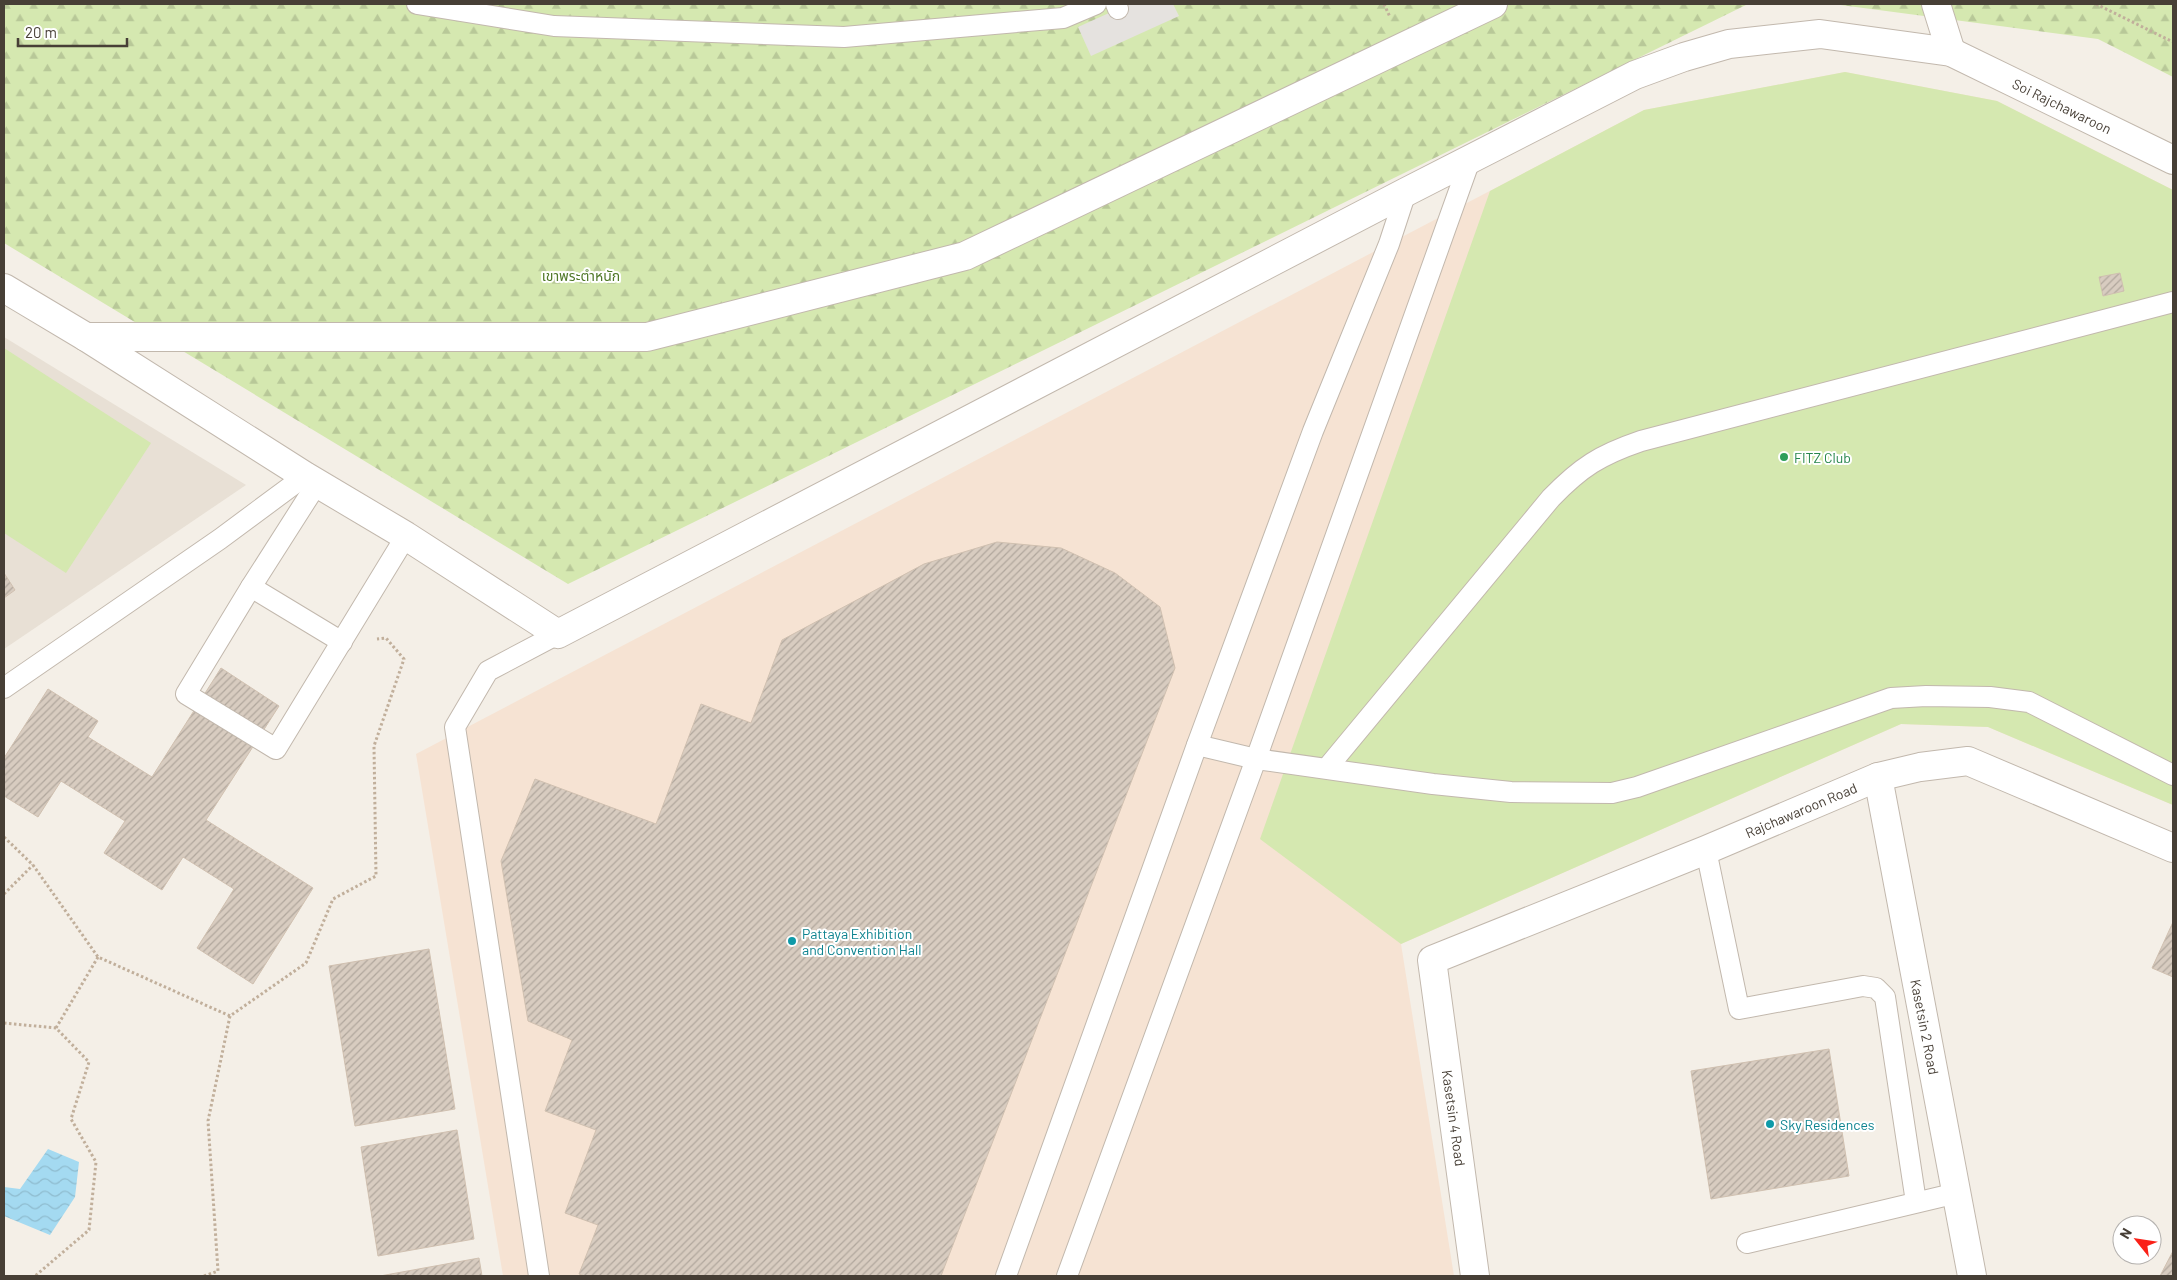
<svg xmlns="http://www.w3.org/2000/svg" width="2177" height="1280" viewBox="0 0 2177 1280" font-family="Barlow,'Noto Sans Thai',sans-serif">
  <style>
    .residential { fill: #e8e0d5 }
    .commercial { fill: #f6e3d3 }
    .grass { fill: #d5e8b0 }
    .forest { fill: url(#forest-firs) }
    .parking { fill: #e5e2df }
    .water { fill: url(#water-waves) }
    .building { fill: url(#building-hatch); stroke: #d0c0b0 }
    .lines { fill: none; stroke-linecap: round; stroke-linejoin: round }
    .lane-casing { stroke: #c2b8ad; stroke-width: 22 }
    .street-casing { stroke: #c2b8ad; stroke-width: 30 }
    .path { stroke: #c1af9b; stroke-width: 3; stroke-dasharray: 2.5 2.5; stroke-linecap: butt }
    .lane { stroke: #fff; stroke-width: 20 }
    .street { stroke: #fff; stroke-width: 28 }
    .leisure-dot { fill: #2e9e5b; stroke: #fff; stroke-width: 2 }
    .culture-dot { fill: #0f9aa8; stroke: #fff; stroke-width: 2 }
    .labels { text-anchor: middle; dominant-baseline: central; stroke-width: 4; stroke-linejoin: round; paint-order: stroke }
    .street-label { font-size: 14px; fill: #473f36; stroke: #fff }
    .park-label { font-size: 14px; fill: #507929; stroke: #fff }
    .leisure-label { font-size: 14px; fill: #27864d; stroke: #fff; text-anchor: start }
    .culture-label { font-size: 14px; fill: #0d838f; stroke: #fff; text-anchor: start }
  </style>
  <defs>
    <pattern id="forest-firs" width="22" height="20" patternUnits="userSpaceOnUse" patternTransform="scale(1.25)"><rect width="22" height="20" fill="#d5e8b0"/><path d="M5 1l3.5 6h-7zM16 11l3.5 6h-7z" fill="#b8c898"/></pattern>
    <pattern id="water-waves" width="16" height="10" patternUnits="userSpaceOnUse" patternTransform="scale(1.25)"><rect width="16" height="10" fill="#a4daf1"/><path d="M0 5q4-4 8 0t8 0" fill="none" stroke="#8fbccf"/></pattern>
    <pattern id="building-hatch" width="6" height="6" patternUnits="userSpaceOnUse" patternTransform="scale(1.25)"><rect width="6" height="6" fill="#d8ccc0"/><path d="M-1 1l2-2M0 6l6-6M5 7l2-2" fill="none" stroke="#b1a79d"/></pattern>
  </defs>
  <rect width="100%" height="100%" fill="#f4efe7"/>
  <polygon class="residential" points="4,337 246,485 4,649"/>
  <polygon class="commercial" points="1845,72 1997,101 2173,190 2173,805 1988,727 1901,724 1401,944 1454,1276 503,1276 416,754 1644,110"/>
  <g class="grass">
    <polygon points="1845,72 1997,101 2173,190 2173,805 1988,727 1901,724 1401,944 1260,839 1490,191 1644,110"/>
    <polygon points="4,348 151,443 66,573 4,533"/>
  </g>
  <g class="forest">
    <polygon points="4,4 1748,4 568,584 4,243"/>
    <polygon points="1833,4 2173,4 2173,77 2098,39"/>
  </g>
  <polygon class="parking" points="1129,4 1173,4 1179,16 1091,56 1078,27"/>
  <polygon class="water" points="48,1149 79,1162 75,1197 50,1235 4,1216 4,1187 20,1189"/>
  <g class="building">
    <polygon points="2120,273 2124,291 2103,296 2099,277"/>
    <polygon points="997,542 1061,548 1115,573 1160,607 1175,668 941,1276 585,1276 579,1274 598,1225 565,1213 596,1130 545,1111 572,1040 528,1021 501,861 535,779 656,824 701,704 751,723 782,640 924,564"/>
    <polygon points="4,573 15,590 4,598"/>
    <polygon points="221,668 279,706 206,820 313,888 253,984 197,948 234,889 183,857 162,890 104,853 125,821 61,781 38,817 4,796 4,758 48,689 98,721 88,737 152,777"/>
    <polygon points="2173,922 2173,977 2152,968"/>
    <polygon points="429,949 455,1109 355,1126 329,966"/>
    <polygon points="1829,1049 1849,1176 1711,1199 1691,1071"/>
    <polygon points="457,1130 474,1239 378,1256 361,1147"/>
    <polygon points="2173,1251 2173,1276 2160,1276"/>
    <polygon points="479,1258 482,1276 380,1276"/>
  </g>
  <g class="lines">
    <g class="lane-casing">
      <g id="lane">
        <polyline points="417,4 554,26 844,37 1063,18 1096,4"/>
        <polyline points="1116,4 1118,9"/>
        <polyline points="318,482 251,587 186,694 276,749 406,536"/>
        <polyline points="251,587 342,642"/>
        <polyline points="4,688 220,539 305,476"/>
        <polyline points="1197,745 1256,759 1433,784 1511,792 1612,793 1637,787 1891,698 1926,696 1990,697 2029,702 2173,775"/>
        <path d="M1327,768l224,-270c30,-31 49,-43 90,-57l532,-139"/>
        <polyline points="1706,850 1739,1009 1863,986 1876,988 1885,997 1916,1202"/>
        <polyline points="1747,1243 1957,1193"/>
        <polyline points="539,1276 455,727 488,671 558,634"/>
        <polyline points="1006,1276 1197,745 1313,431 1389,244 1406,192"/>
        <polyline points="1067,1276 1256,759 1470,160"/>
      </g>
    </g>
    <g class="street-casing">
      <g id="street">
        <polyline points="1936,4 1951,52"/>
        <polyline points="4,288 86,337 305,476 406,536 558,634 1406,192 1635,75 1684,57 1729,44 1820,34 1951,52 2173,160"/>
        <polyline points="86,337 647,337 965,256 1493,4"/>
        <polyline points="1878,777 1972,1276"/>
        <polyline points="1475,1276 1432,960 1706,850 1878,777 1920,767 1968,761 2173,848"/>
      </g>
    </g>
    <g class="path">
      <polyline points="1384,4 1390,17"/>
      <polyline points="2096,4 2173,42"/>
      <polyline points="4,837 33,865 98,957 230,1016"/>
      <polyline points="4,894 33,865"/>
      <polyline points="4,1023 56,1028 89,1062 71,1119 96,1162 89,1230 35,1276"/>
      <polyline points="56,1028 98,957"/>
      <polyline points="204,1276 218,1271 208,1121 230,1016 306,963 333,899 376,876 374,746 404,659 386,638 377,639"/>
    </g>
    <use href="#lane" class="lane"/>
    <use href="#street" class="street"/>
  </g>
  <circle class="leisure-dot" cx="1784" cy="457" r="5"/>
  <g class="culture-dot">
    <circle cx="792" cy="941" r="5"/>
    <circle cx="1770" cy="1124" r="5"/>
  </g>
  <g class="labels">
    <g class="street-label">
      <text transform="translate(2062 106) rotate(26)">Soi Rajchawaroon</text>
      <text transform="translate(1801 810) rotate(-23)">Rajchawaroon Road</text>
      <text transform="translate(1925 1027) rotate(79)">Kasetsin 2 Road</text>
      <text transform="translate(1454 1118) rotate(82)">Kasetsin 4 Road</text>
    </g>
    <g class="park-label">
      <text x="581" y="275">เขาพระตำหนัก</text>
    </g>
    <g class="leisure-label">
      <text x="1794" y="457">FITZ Club</text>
    </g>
    <g class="culture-label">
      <text x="802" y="933">Pattaya Exhibition<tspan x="802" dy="16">and Convention Hall</tspan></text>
      <text x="1780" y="1124">Sky Residences</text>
    </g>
  </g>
  <rect width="2177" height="1280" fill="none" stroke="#473f36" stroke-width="10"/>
  <g transform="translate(2137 1240) rotate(300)"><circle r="24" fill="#ffffff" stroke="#b5b2af"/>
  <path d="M0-4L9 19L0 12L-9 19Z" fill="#fa2118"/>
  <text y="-8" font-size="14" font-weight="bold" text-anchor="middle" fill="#473f36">N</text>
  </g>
  <path d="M18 38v8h109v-8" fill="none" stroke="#473f36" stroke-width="2.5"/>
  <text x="25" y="38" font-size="15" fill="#473f36" stroke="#ffffff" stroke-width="4" paint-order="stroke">20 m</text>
</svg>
